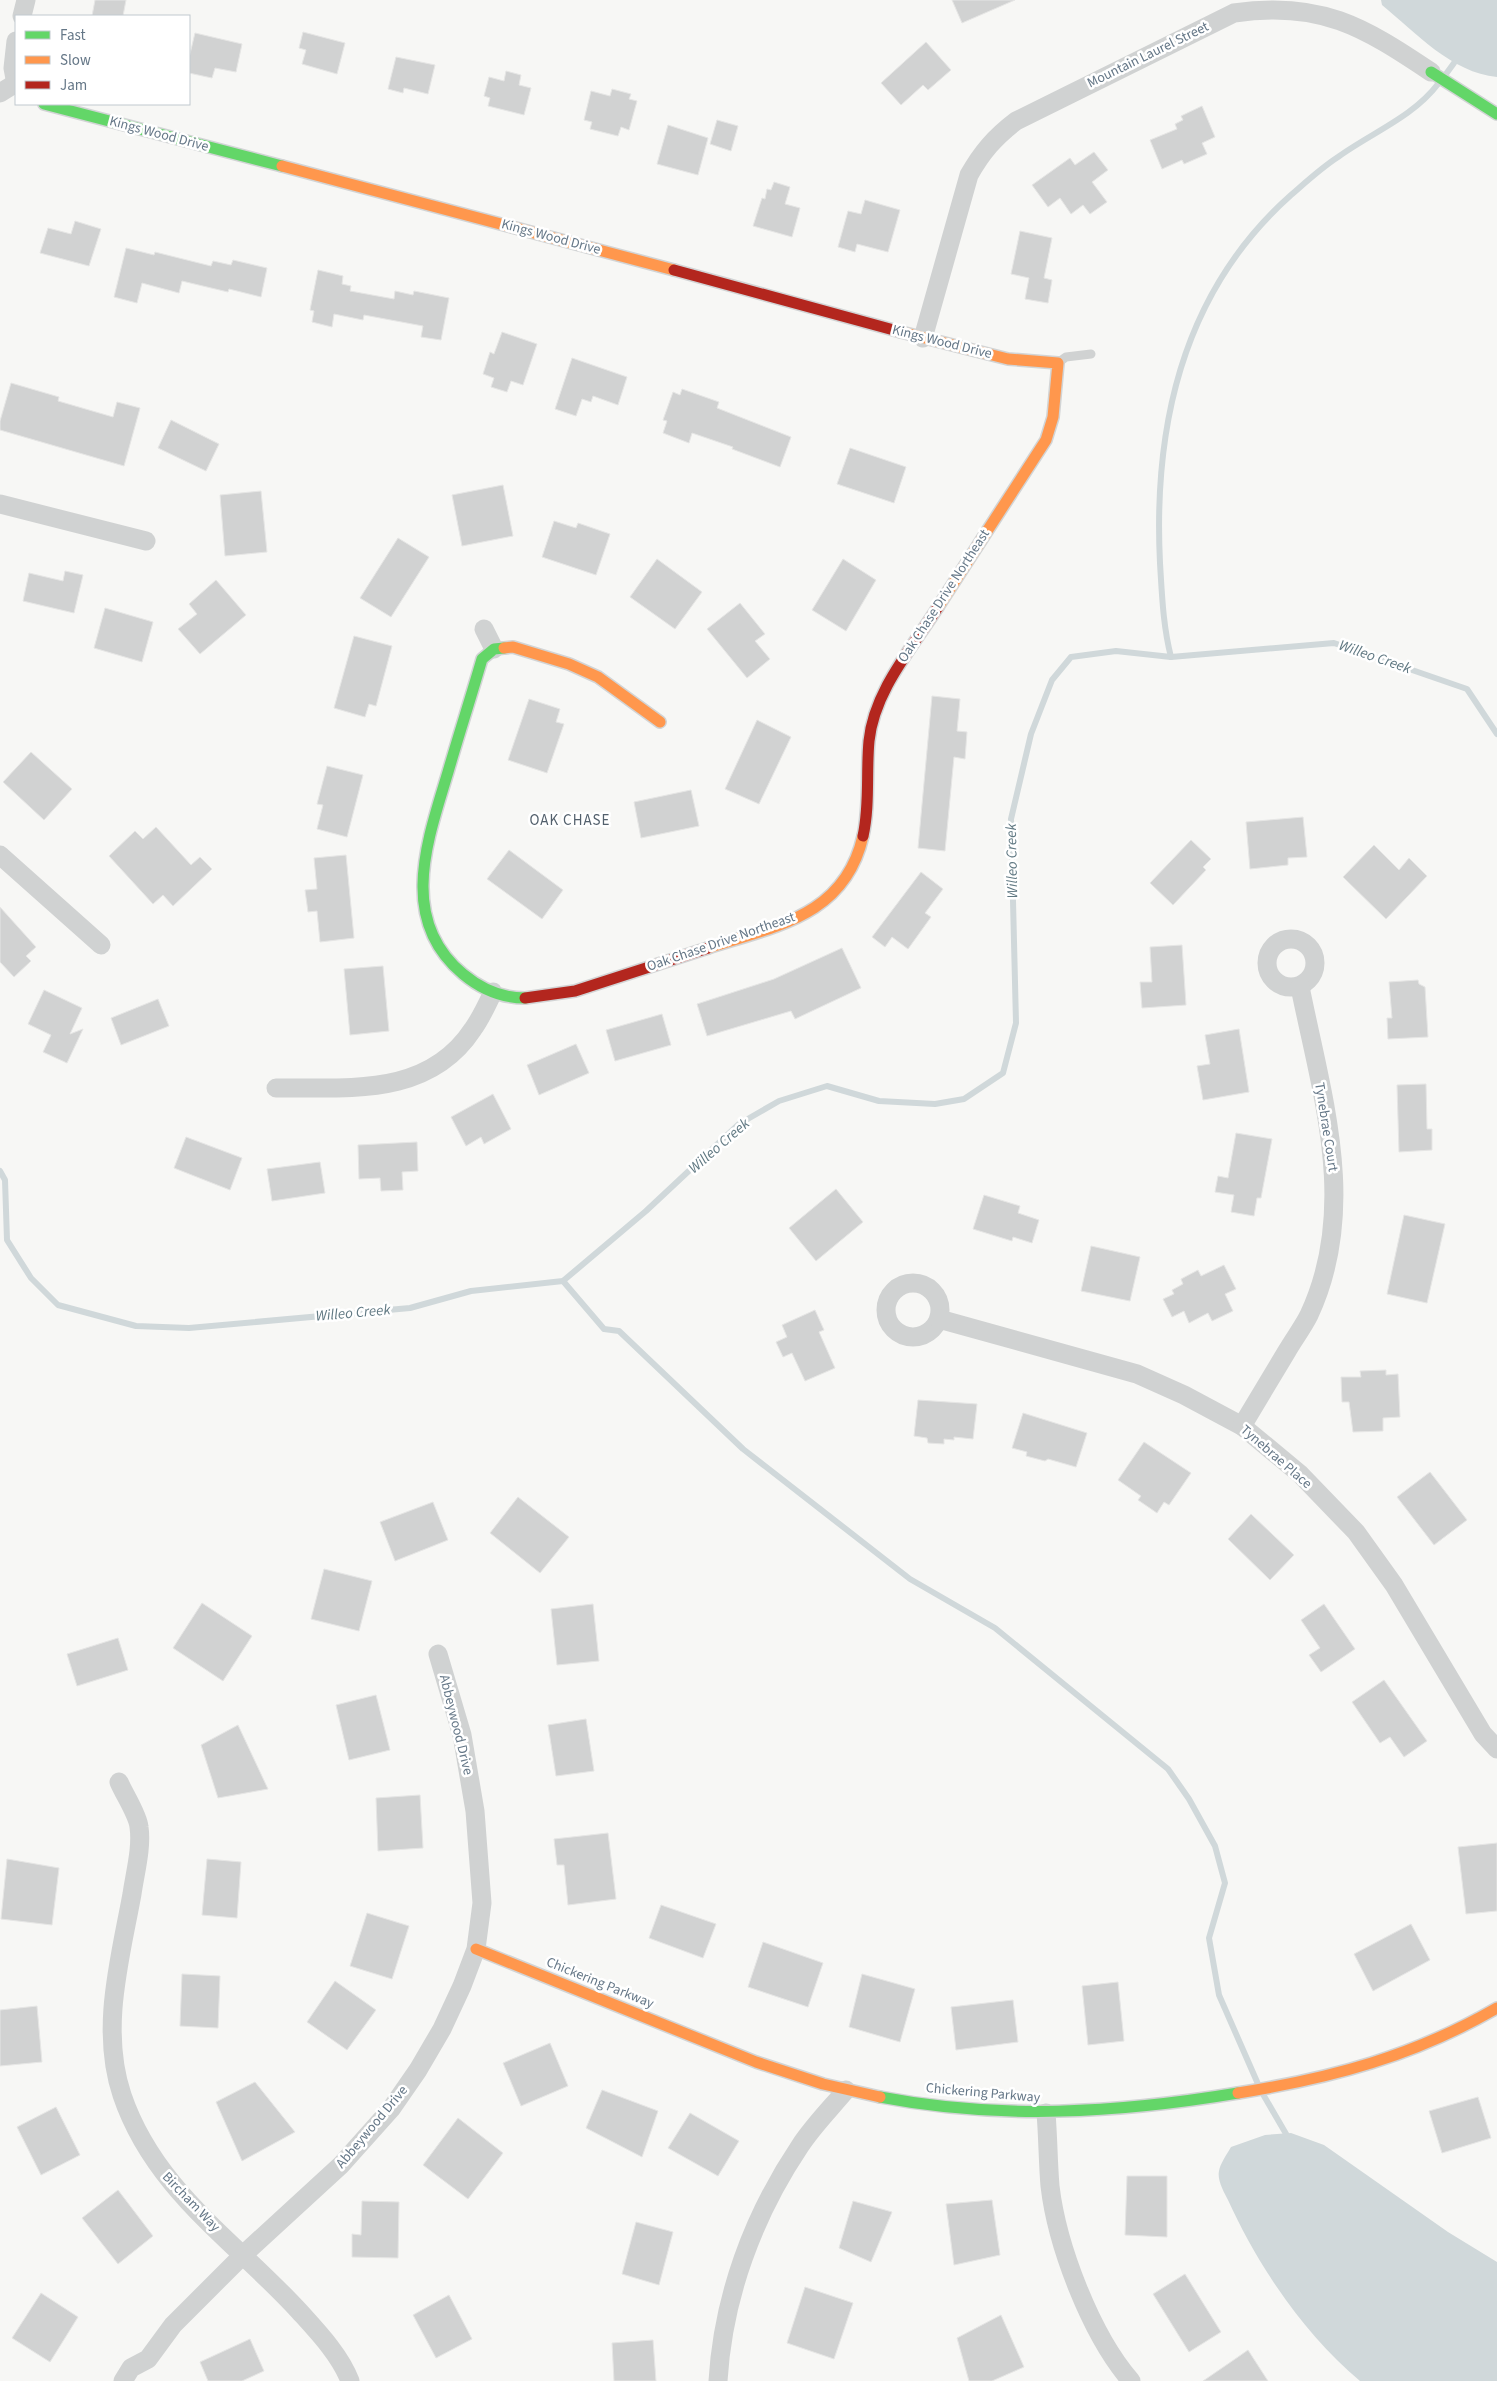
<svg xmlns="http://www.w3.org/2000/svg" width="1497" height="2381" viewBox="0 0 1497 2381" font-family="'Source Sans 3',sans-serif">
  <style>
    .water { fill: #d0d8da }
    .lines { fill: none; stroke-linecap: round; stroke-linejoin: round }
    .stream { stroke: #d0d8da; stroke-width: 6 }
    .building { fill: #d1d2d2; stroke: #e6e6e5 }
    .fast-casing { stroke: #d2d4d5; stroke-width: 14 }
    .slow-casing { stroke: #d2d4d5; stroke-width: 14 }
    .jam-casing { stroke: #d2d4d5; stroke-width: 14 }
    .lane { stroke: #d0d2d2; stroke-width: 9 }
    .street { stroke: #d0d2d2; stroke-width: 19 }
    .fast { stroke: #63d668; stroke-width: 11 }
    .slow { stroke: #ff974d; stroke-width: 11 }
    .jam { stroke: #b3261e; stroke-width: 11 }
    .labels { text-anchor: middle; dominant-baseline: central; stroke-width: 5; stroke-linejoin: round; paint-order: stroke }
    .street-label { font-size: 14px; fill: #657787; stroke: #fff }
    .water-label { font-size: 15px; font-style: italic; fill: #617983; stroke: #fff }
    .neighbourhood-label { font-size: 15px; letter-spacing: 1px; fill: #53606c; stroke: #fff }
  </style>
  <rect width="100%" height="100%" fill="#f7f7f5"/>
  <g class="water">
    <path d="M1381,0h116v77c-45,-4 -82,-45 -115,-72z"/>
    <path d="M1291,2133l33,12 124,87 49,30v119h-137c-56,-47 -102,-115 -132,-181 -4,-8 -11,-20 -9,-29 1,-7 8,-17 12,-24l34,-12z"/>
  </g>
  <g class="lines">
    <g class="stream">
      <polyline points="1446,74 1454,63"/>
      <path d="M1171,657c-8,-31 -9,-62 -11,-94 -7,-139 23,-272 131,-368 15,-13 30,-27 47,-38 33,-24 75,-40 100,-73"/>
      <polyline points="0,1171 5,1180 7,1240 31,1278 58,1305 136,1326 189,1328 410,1308 471,1291 563,1281 646,1211 739,1124 779,1101 827,1086 879,1101 935,1104 964,1099 1003,1073 1016,1023 1011,819 1031,734 1052,680 1071,657 1116,651 1171,657 1334,643 1467,689 1497,734"/>
      <polyline points="563,1281 604,1329 619,1331 743,1449 910,1579 995,1628 1168,1769 1189,1799 1215,1846 1225,1883 1209,1938 1219,1995 1258,2084"/>
      <polyline points="1264,2096 1289,2139"/>
    </g>
  </g>
  <g class="building">
    <polygon points="95,0 126,0 123,16 92,16"/>
    <polygon points="952,0 1015,0 962,23"/>
    <polygon points="303,32 345,43 337,74 302,64 306,50 299,48"/>
    <polygon points="195,33 242,44 236,72 215,68 212,78 189,73 189,58"/>
    <polygon points="926,42 951,70 928,90 923,85 901,105 881,83"/>
    <polygon points="396,57 435,65 428,94 404,88 403,93 388,89"/>
    <polygon points="506,71 521,75 519,85 531,88 524,115 488,106 490,98 484,96 489,77 504,81"/>
    <polygon points="612,89 631,94 629,99 637,101 629,130 621,127 618,136 590,129 592,122 584,120 591,91 610,96"/>
    <polygon points="1202,106 1215,137 1202,143 1207,154 1184,164 1182,160 1162,169 1150,140 1177,129 1175,124 1183,120 1181,116"/>
    <polygon points="717,120 738,126 731,151 710,144"/>
    <polygon points="668,125 708,138 698,175 657,164"/>
    <polygon points="1094,152 1108,170 1092,182 1107,202 1090,214 1083,205 1071,214 1060,198 1048,207 1032,185 1070,158 1075,165"/>
    <polygon points="774,182 790,187 785,204 800,208 792,237 753,226 762,198 765,199 767,189 771,190"/>
    <polygon points="865,200 900,210 888,252 857,244 855,252 838,247 848,211 861,214"/>
    <polygon points="75,221 101,229 89,266 40,253 48,228 71,234"/>
    <polygon points="1020,231 1052,238 1044,278 1052,280 1048,303 1025,299 1029,278 1011,274"/>
    <polygon points="126,248 154,255 155,252 211,266 213,261 231,265 233,260 267,268 261,297 229,289 228,292 182,281 179,293 142,283 137,303 114,297"/>
    <polygon points="318,270 343,276 342,284 351,286 350,291 394,299 395,291 413,295 414,291 449,298 441,340 421,337 423,326 364,315 363,320 334,314 332,327 312,322 314,311 310,310"/>
    <polygon points="502,332 537,344 523,385 511,381 507,392 491,387 494,378 483,374 490,352 494,354"/>
    <polygon points="572,358 627,377 618,405 593,396 591,402 582,399 576,416 555,409"/>
    <polygon points="11,383 59,397 58,401 113,417 117,402 140,408 124,466 0,430 0,421"/>
    <polygon points="682,389 719,402 717,408 791,437 780,467 732,449 733,447 692,433 689,443 663,433 667,421 663,420 673,392 680,395"/>
    <polygon points="171,420 219,444 206,471 158,448"/>
    <polygon points="850,448 906,467 894,503 837,484"/>
    <polygon points="503,485 513,536 462,546 452,495"/>
    <polygon points="261,491 267,552 225,556 220,495"/>
    <polygon points="554,521 576,528 578,523 610,534 596,575 542,557"/>
    <polygon points="398,538 429,557 391,617 360,598"/>
    <polygon points="657,559 702,592 675,629 630,597"/>
    <polygon points="843,559 876,580 846,631 812,610"/>
    <polygon points="65,571 83,575 74,613 23,601 29,573 63,581"/>
    <polygon points="216,580 246,615 200,654 178,629 197,614 189,604"/>
    <polygon points="740,603 765,634 755,641 770,659 747,678 707,629"/>
    <polygon points="105,608 153,622 142,662 94,648"/>
    <polygon points="354,636 392,646 376,706 369,704 365,717 334,708"/>
    <polygon points="932,696 960,699 957,731 967,732 965,759 954,757 945,851 918,848"/>
    <polygon points="529,699 560,709 556,722 564,724 547,773 508,760"/>
    <polygon points="757,720 791,737 759,804 725,789"/>
    <polygon points="31,752 72,789 44,820 3,782"/>
    <polygon points="327,766 363,775 347,837 317,829 323,805 317,804"/>
    <polygon points="691,790 699,826 641,838 634,802"/>
    <polygon points="1303,817 1307,857 1288,858 1288,865 1250,869 1246,822"/>
    <polygon points="156,827 191,865 200,857 212,869 173,906 163,895 153,904 109,856 135,831 143,839"/>
    <polygon points="1191,840 1211,859 1203,867 1206,870 1173,905 1150,883"/>
    <polygon points="1374,845 1399,870 1409,858 1427,876 1386,919 1343,877"/>
    <polygon points="509,850 563,890 542,919 487,879"/>
    <polygon points="346,855 354,938 320,942 317,911 308,912 305,890 317,889 314,858"/>
    <polygon points="921,872 943,889 925,913 931,917 908,949 892,937 885,947 872,937"/>
    <polygon points="0,907 36,947 26,956 31,961 14,977 0,962"/>
    <polygon points="1182,945 1186,1005 1142,1008 1140,982 1152,982 1150,947"/>
    <polygon points="842,948 861,988 795,1019 791,1011 707,1036 697,1004 774,979"/>
    <polygon points="383,966 389,1031 350,1035 344,969"/>
    <polygon points="1418,980 1419,984 1425,987 1428,1037 1388,1039 1387,1018 1392,1018 1389,982"/>
    <polygon points="44,990 82,1008 70,1034 83,1029 67,1063 43,1052 51,1035 28,1024"/>
    <polygon points="158,999 169,1026 121,1045 111,1018"/>
    <polygon points="662,1014 671,1045 615,1061 606,1030"/>
    <polygon points="1239,1029 1249,1092 1203,1100 1197,1066 1210,1064 1205,1035"/>
    <polygon points="576,1044 589,1073 539,1095 527,1065"/>
    <polygon points="1426,1084 1427,1129 1432,1129 1432,1150 1399,1152 1397,1085"/>
    <polygon points="493,1094 511,1129 484,1144 481,1137 466,1146 451,1117"/>
    <polygon points="1236,1133 1272,1139 1261,1198 1257,1198 1254,1216 1231,1212 1234,1195 1215,1192 1218,1176 1228,1178"/>
    <polygon points="186,1137 242,1158 230,1190 174,1168"/>
    <polygon points="417,1142 418,1171 402,1172 403,1190 381,1191 380,1178 359,1179 358,1145"/>
    <polygon points="320,1162 325,1193 272,1201 267,1169"/>
    <polygon points="836,1189 863,1222 816,1261 789,1228"/>
    <polygon points="984,1195 1020,1206 1018,1213 1039,1220 1032,1243 1013,1237 1012,1241 973,1229"/>
    <polygon points="1404,1215 1445,1224 1427,1303 1387,1294"/>
    <polygon points="1091,1246 1140,1257 1130,1301 1081,1291"/>
    <polygon points="1224,1265 1236,1289 1225,1294 1233,1311 1212,1321 1208,1313 1189,1323 1184,1311 1172,1317 1163,1299 1174,1294 1172,1290 1183,1284 1181,1279 1198,1270 1201,1276"/>
    <polygon points="815,1310 824,1330 819,1332 835,1368 805,1381 792,1353 783,1357 776,1342 787,1337 782,1325"/>
    <polygon points="1386,1370 1386,1375 1398,1374 1400,1417 1383,1418 1383,1431 1353,1432 1349,1402 1342,1402 1341,1377 1361,1377 1360,1371"/>
    <polygon points="918,1400 977,1404 973,1439 954,1437 954,1440 944,1439 944,1444 928,1443 927,1438 914,1436"/>
    <polygon points="1023,1413 1087,1433 1076,1467 1048,1459 1045,1461 1026,1456 1027,1452 1012,1448"/>
    <polygon points="1144,1442 1191,1473 1169,1505 1164,1502 1157,1513 1138,1500 1141,1496 1118,1480"/>
    <polygon points="1430,1472 1467,1520 1434,1545 1397,1497"/>
    <polygon points="518,1497 569,1537 540,1573 490,1533"/>
    <polygon points="433,1502 448,1540 395,1561 380,1522"/>
    <polygon points="1251,1514 1294,1555 1270,1580 1228,1539"/>
    <polygon points="324,1569 372,1581 359,1631 311,1619"/>
    <polygon points="202,1603 252,1636 223,1681 173,1648"/>
    <polygon points="593,1604 599,1661 557,1665 551,1609"/>
    <polygon points="1324,1604 1355,1649 1321,1672 1309,1655 1320,1648 1301,1620"/>
    <polygon points="118,1638 128,1670 77,1686 67,1654"/>
    <polygon points="1384,1680 1427,1741 1404,1757 1390,1737 1380,1743 1352,1702"/>
    <polygon points="376,1695 390,1750 349,1760 336,1705"/>
    <polygon points="586,1719 594,1771 556,1776 548,1725"/>
    <polygon points="238,1725 268,1789 218,1798 201,1745"/>
    <polygon points="420,1795 423,1848 378,1851 376,1798"/>
    <polygon points="608,1833 616,1899 568,1905 564,1865 557,1865 554,1839"/>
    <polygon points="1497,1843 1497,1911 1466,1914 1458,1847"/>
    <polygon points="7,1859 59,1868 52,1925 1,1919"/>
    <polygon points="207,1859 241,1862 237,1918 202,1915"/>
    <polygon points="661,1905 716,1924 703,1958 649,1938"/>
    <polygon points="367,1913 409,1926 392,1979 350,1966"/>
    <polygon points="1411,1924 1430,1960 1373,1991 1354,1954"/>
    <polygon points="763,1942 823,1963 808,2007 748,1987"/>
    <polygon points="182,1974 220,1976 218,2028 180,2026"/>
    <polygon points="862,1974 915,1989 900,2042 849,2027"/>
    <polygon points="335,1981 376,2010 347,2050 307,2022"/>
    <polygon points="1118,1982 1124,2041 1088,2045 1082,1986"/>
    <polygon points="1013,2000 1018,2042 956,2050 951,2007"/>
    <polygon points="37,2006 42,2062 0,2066 0,2010"/>
    <polygon points="550,2043 568,2086 521,2106 503,2063"/>
    <polygon points="255,2082 295,2132 242,2161 216,2102"/>
    <polygon points="602,2090 658,2111 642,2157 586,2128"/>
    <polygon points="1478,2097 1491,2138 1442,2153 1429,2111"/>
    <polygon points="56,2107 80,2155 41,2175 17,2127"/>
    <polygon points="690,2113 739,2141 718,2176 668,2148"/>
    <polygon points="458,2118 503,2153 468,2199 423,2165"/>
    <polygon points="1127,2176 1167,2176 1167,2237 1125,2235"/>
    <polygon points="118,2190 153,2236 118,2264 82,2218"/>
    <polygon points="992,2200 1000,2255 954,2265 946,2204"/>
    <polygon points="362,2201 399,2202 398,2258 352,2257 352,2234 361,2235"/>
    <polygon points="853,2201 892,2212 871,2262 839,2248"/>
    <polygon points="636,2222 673,2232 659,2285 622,2274"/>
    <polygon points="1185,2274 1221,2332 1189,2352 1153,2294"/>
    <polygon points="805,2287 853,2303 834,2359 787,2343"/>
    <polygon points="41,2293 78,2317 50,2362 12,2338"/>
    <polygon points="449,2295 472,2339 436,2358 413,2315"/>
    <polygon points="1001,2315 1024,2367 992,2381 969,2381 957,2338"/>
    <polygon points="250,2339 264,2371 242,2381 208,2381 200,2362"/>
    <polygon points="653,2340 656,2381 614,2381 612,2343"/>
    <polygon points="1248,2350 1268,2381 1203,2381 1238,2357"/>
  </g>
  <g class="lines">
    <g class="fast-casing">
      <g id="fast">
        <polyline points="1431,72 1497,114"/>
        <polyline points="44,104 282,166"/>
        <path d="M504,648l-10,1 -12,10c-11,38 -23,75 -34,113 -20,67 -51,147 15,202 18,15 38,24 62,24"/>
        <path d="M880,2097c120,23 238,16 358,-4"/>
      </g>
    </g>
    <g class="slow-casing">
      <g id="slow">
        <polyline points="282,166 674,270"/>
        <polyline points="901,332 1008,359 1058,363 1053,417 1046,440 938,607"/>
        <polyline points="504,648 513,647 569,664 598,677 660,722"/>
        <path d="M708,948c68,-22 137,-32 155,-112"/>
        <polyline points="476,1949 756,2062 823,2084 880,2097"/>
        <path d="M1238,2093c94,-15 176,-37 259,-85"/>
      </g>
    </g>
    <g class="jam-casing">
      <g id="jam">
        <polyline points="674,270 901,332"/>
        <path d="M863,836c7,-31 3,-63 6,-95 5,-50 43,-93 69,-134"/>
        <polyline points="525,998 575,991 708,948"/>
      </g>
    </g>
    <polyline class="lane" points="1059,362 1066,357 1091,354"/>
    <g class="street">
      <polyline points="22,16 26,0"/>
      <polyline points="16,41 13,68 16,84"/>
      <polyline points="0,93 16,83"/>
      <path d="M923,338l46,-163c13,-23 26,-38 47,-54l218,-108c86,-13 130,14 197,59"/>
      <polyline points="0,504 146,541"/>
      <polyline points="484,629 494,649"/>
      <polyline points="0,855 101,945"/>
      <circle cx="1291" cy="963" r="24"/>
      <path d="M276,1088c71,-1 152,10 197,-59 8,-11 14,-24 20,-37"/>
      <circle cx="913" cy="1310" r="27"/>
      <polyline points="939,1319 1137,1374 1184,1395 1242,1426 1300,1474 1356,1532 1394,1585 1483,1734 1497,1749"/>
      <path d="M1242,1426c15,-25 30,-50 45,-75 7,-12 16,-24 22,-36 50,-107 13,-219 -9,-328"/>
      <path d="M119,1782c5,12 19,33 20,45 3,21 -4,46 -7,67 -12,66 -32,135 -10,201 32,95 113,146 177,216 19,21 41,44 51,70"/>
      <path d="M1046,2113c2,24 2,49 4,73 7,60 41,149 81,195"/>
      <polyline points="123,2381 131,2368 148,2359 173,2325 244,2254 341,2165 391,2109 418,2070 442,2029 462,1986 476,1949 482,1903 475,1811 462,1735 438,1654"/>
      <path d="M718,2381c5,-84 35,-165 82,-235 13,-20 31,-38 46,-56"/>
    </g>
    <use href="#fast" class="fast"/>
    <use href="#slow" class="slow"/>
    <use href="#jam" class="jam"/>
  </g>
  <g class="labels">
    <g class="street-label">
      <text transform="translate(1148 55) rotate(-26)">Mountain Laurel Street</text>
      <text transform="translate(159 134) rotate(15)">Kings Wood Drive</text>
      <text transform="translate(551 237) rotate(15)">Kings Wood Drive</text>
      <text transform="translate(942 342) rotate(14)">Kings Wood Drive</text>
      <text transform="translate(944 596) rotate(-57)">Oak Chase Drive Northeast</text>
      <text transform="translate(721 942) rotate(-19)">Oak Chase Drive Northeast</text>
      <text transform="translate(1326 1127) rotate(81)">Tynebrae Court</text>
      <text transform="translate(1276 1457) rotate(41)">Tynebrae Place</text>
      <text transform="translate(456 1725) rotate(76)">Abbeywood Drive</text>
      <text transform="translate(600 1983) rotate(22)">Chickering Parkway</text>
      <text transform="translate(983 2093) rotate(5)">Chickering Parkway</text>
      <text transform="translate(372 2127) rotate(-50)">Abbeywood Drive</text>
      <text transform="translate(191 2202) rotate(46)">Bircham Way</text>
    </g>
    <g class="water-label">
      <text transform="translate(1375 657) rotate(19)">Willeo Creek</text>
      <text transform="translate(1012 861) rotate(-91)">Willeo Creek</text>
      <text transform="translate(719 1146) rotate(-41)">Willeo Creek</text>
      <text transform="translate(353 1313) rotate(-5)">Willeo Creek</text>
    </g>
    <g class="neighbourhood-label">
      <text x="570" y="820">OAK CHASE</text>
    </g>
  </g>
  <rect x="15" y="15" width="175" height="90" fill="#ffffff" stroke="#c1c9cf"/>
  <rect x="25" y="31" width="25" height="8" fill="#63d668" stroke="#c1c9cf"/>
  <text x="60" y="40" font-size="15" fill="#657787">Fast</text>
  <rect x="25" y="56" width="25" height="8" fill="#ff974d" stroke="#c1c9cf"/>
  <text x="60" y="65" font-size="15" fill="#657787">Slow</text>
  <rect x="25" y="81" width="25" height="8" fill="#b3261e" stroke="#c1c9cf"/>
  <text x="60" y="90" font-size="15" fill="#657787">Jam</text>
</svg>
